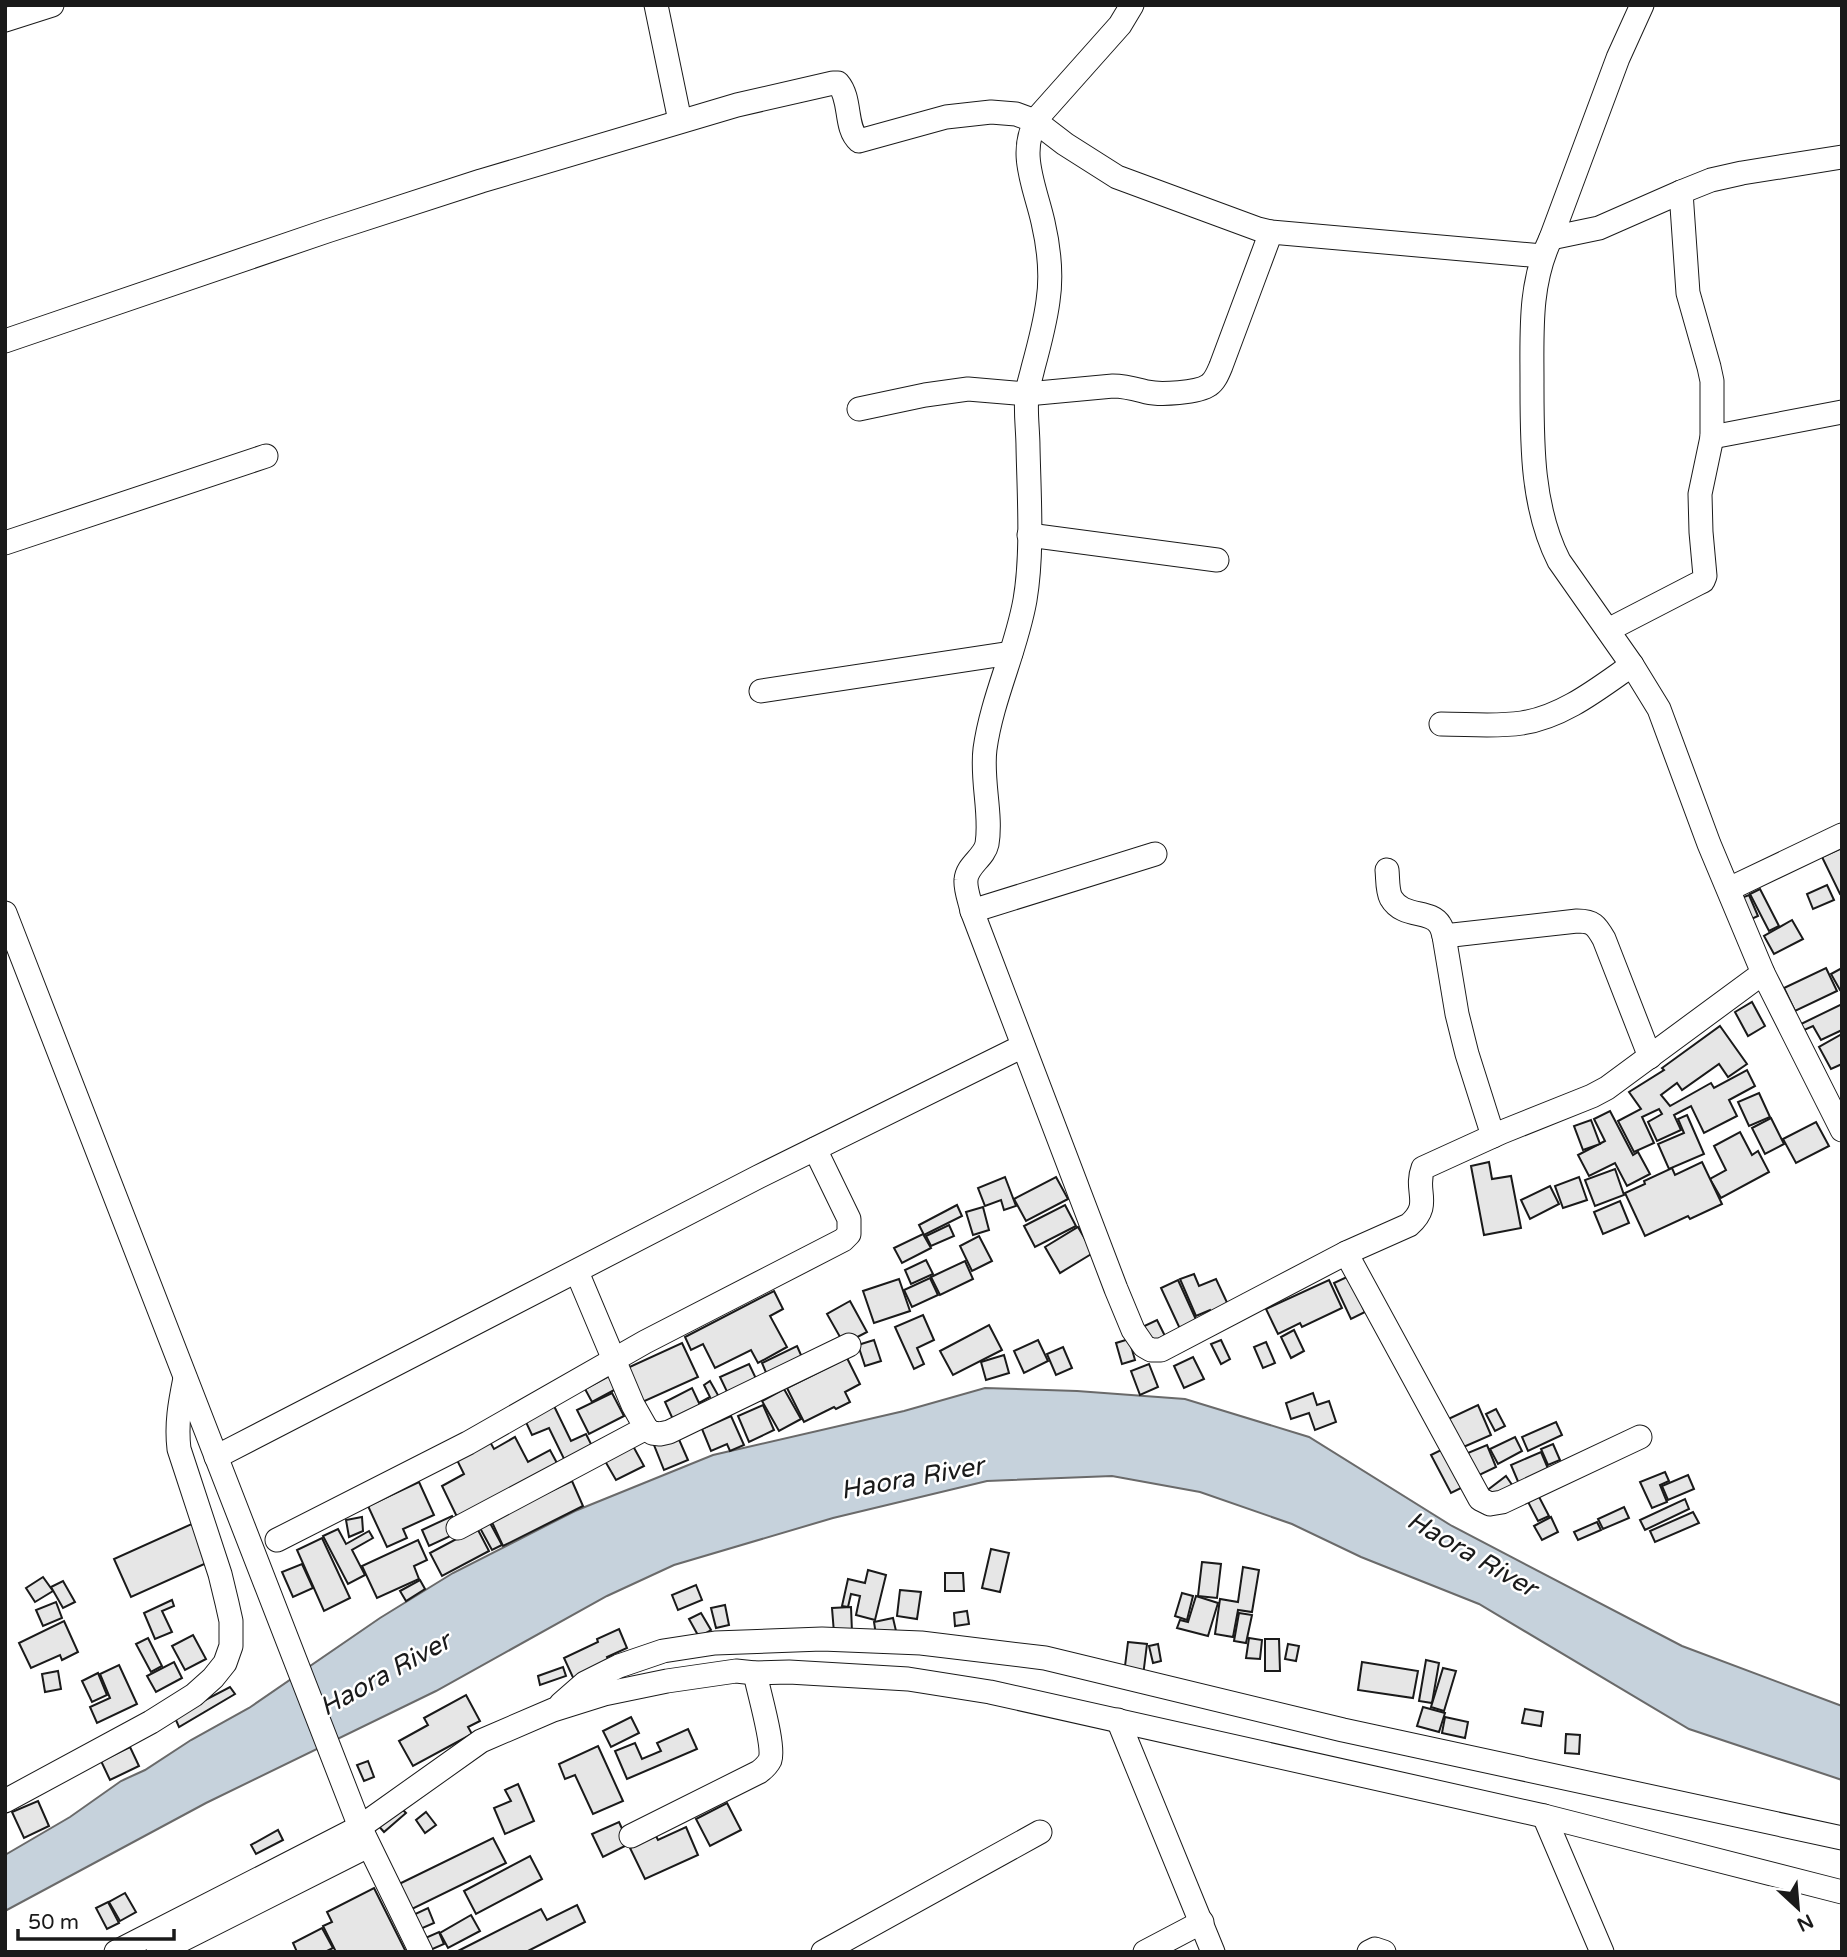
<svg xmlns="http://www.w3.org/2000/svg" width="1847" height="1957" viewBox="0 0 1847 1957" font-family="'Varela Round',sans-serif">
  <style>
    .water { fill: #c6d2dc; stroke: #6a6a6a; stroke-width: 2 }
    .building { fill: #e6e6e6; stroke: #1a1a1a; stroke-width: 2 }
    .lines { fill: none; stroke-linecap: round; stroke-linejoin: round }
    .minor-casing { stroke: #1a1a1a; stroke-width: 25 }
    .minor { stroke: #fff; stroke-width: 23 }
    .labels { text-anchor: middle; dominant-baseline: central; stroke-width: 5; stroke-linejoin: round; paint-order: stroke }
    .water-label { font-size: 26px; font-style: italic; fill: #1a1a1a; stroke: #fff }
  </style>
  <rect width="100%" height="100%" fill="#fff"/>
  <polygon class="water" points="985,1388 1077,1391 1185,1399 1309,1437 1452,1526 1682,1646 1842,1706 1842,1780 1689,1729 1479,1604 1361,1557 1292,1524 1200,1492 1112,1476 987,1481 833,1518 674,1565 607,1596 436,1691 206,1803 5,1911 5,1855 70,1817 121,1781 145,1770 191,1740 249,1708 380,1618 453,1573 575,1511 713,1455 904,1411"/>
  <g class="building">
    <polygon points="1842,848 1842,893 1840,894 1822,857"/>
    <polygon points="1827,885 1834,900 1813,909 1807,894"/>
    <polygon points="1760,889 1779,926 1769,931 1750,894"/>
    <polygon points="1749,895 1758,916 1745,922 1736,900"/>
    <polygon points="1792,920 1803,939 1774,954 1764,936"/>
    <polygon points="1826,968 1837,991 1795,1011 1784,988"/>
    <polygon points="1842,968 1842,989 1840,990 1831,974"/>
    <polygon points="1752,1002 1765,1026 1748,1036 1735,1012"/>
    <polygon points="1842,1004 1842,1030 1821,1040 1813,1026 1802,1031 1799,1025"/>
    <polygon points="1720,1026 1747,1064 1728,1077 1719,1064 1682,1090 1677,1083 1661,1095 1670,1106 1711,1083 1714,1088 1747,1070 1755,1086 1729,1100 1737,1116 1704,1133 1691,1106 1674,1115 1681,1130 1657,1141 1648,1122 1662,1114 1659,1109 1642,1117 1654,1143 1634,1152 1618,1121 1641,1109 1629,1092 1664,1070 1662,1068"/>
    <polygon points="1842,1034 1842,1064 1831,1069 1819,1047"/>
    <polygon points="1759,1093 1770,1117 1749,1126 1738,1102"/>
    <polygon points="1610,1111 1633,1155 1638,1152 1650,1174 1627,1186 1615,1163 1589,1176 1578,1155 1605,1141 1594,1119"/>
    <polygon points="1687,1115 1704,1154 1669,1169 1658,1144 1684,1133 1678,1119"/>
    <polygon points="1771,1118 1784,1144 1765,1154 1752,1128"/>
    <polygon points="1591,1120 1600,1144 1583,1150 1574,1126"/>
    <polygon points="1816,1122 1829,1146 1796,1163 1783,1139"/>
    <polygon points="1740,1132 1752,1155 1758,1151 1769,1172 1721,1198 1710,1179 1726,1170 1714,1146"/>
    <polygon points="1489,1162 1492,1179 1511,1176 1521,1228 1484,1235 1471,1166"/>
    <polygon points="1702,1162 1722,1204 1690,1219 1688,1216 1645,1236 1625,1193 1645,1184 1644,1181 1672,1168 1675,1175"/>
    <polygon points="1615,1169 1624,1195 1595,1206 1585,1180"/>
    <polygon points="1005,1177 1016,1206 1004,1210 1001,1200 985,1206 978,1188"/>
    <polygon points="1056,1177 1068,1199 1026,1221 1014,1199"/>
    <polygon points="1579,1177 1587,1200 1563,1208 1555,1186"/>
    <polygon points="1550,1186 1559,1204 1530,1219 1521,1200"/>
    <polygon points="1620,1201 1629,1223 1603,1234 1594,1212"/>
    <polygon points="957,1205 962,1216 924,1235 919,1225"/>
    <polygon points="1065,1205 1076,1226 1035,1247 1024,1226"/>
    <polygon points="983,1207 989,1230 973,1235 966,1212"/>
    <polygon points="949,1225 954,1236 931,1246 926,1236"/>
    <polygon points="1078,1227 1093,1253 1060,1273 1045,1247"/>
    <polygon points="923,1234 931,1248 902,1263 894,1248"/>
    <polygon points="979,1236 992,1261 972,1271 960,1246"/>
    <polygon points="926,1260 933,1274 911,1284 905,1270"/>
    <polygon points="965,1261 973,1279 940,1295 931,1277"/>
    <polygon points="1194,1274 1199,1286 1216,1279 1231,1311 1214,1319 1210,1310 1196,1316 1180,1279"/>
    <polygon points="1349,1276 1365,1312 1351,1319 1334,1283"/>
    <polygon points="930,1278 938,1295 912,1307 904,1290"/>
    <polygon points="899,1279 910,1311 874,1323 863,1291"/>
    <polygon points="1178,1280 1198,1324 1181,1331 1161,1288"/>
    <polygon points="1329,1280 1342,1308 1302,1327 1300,1323 1278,1334 1266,1309"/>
    <polygon points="774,1291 783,1309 770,1316 787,1347 758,1363 751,1350 715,1368 703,1344 691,1350 685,1337"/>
    <polygon points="850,1301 867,1332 844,1344 827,1314"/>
    <polygon points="923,1315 934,1340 917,1348 924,1364 914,1369 895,1327"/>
    <polygon points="1157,1320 1165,1336 1145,1345 1136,1330"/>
    <polygon points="989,1325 1002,1350 953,1375 940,1351"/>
    <polygon points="1294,1330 1304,1351 1291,1358 1281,1337"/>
    <polygon points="1129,1339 1135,1360 1122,1364 1116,1343"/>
    <polygon points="874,1340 881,1361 865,1366 858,1345"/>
    <polygon points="1038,1340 1048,1361 1024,1373 1014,1351"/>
    <polygon points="1221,1340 1230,1359 1221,1364 1211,1344"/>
    <polygon points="1266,1342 1275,1363 1263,1368 1254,1347"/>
    <polygon points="682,1343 698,1377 638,1404 623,1370"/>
    <polygon points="797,1346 805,1364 770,1382 762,1363"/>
    <polygon points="1063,1347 1072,1368 1056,1375 1047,1354"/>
    <polygon points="1004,1355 1009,1373 986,1380 981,1362"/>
    <polygon points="1193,1357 1204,1379 1184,1388 1174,1366"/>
    <polygon points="847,1358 860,1384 845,1392 850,1402 836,1409 834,1407 804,1422 787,1388"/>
    <polygon points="749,1364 760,1387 731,1400 720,1377"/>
    <polygon points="1149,1364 1158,1387 1140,1395 1131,1371"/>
    <polygon points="611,1375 618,1388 592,1402 585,1389"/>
    <polygon points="710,1381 723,1404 676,1426 665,1402 692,1388 699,1403 710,1397 704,1385"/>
    <polygon points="784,1389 801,1419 779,1431 762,1401"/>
    <polygon points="612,1393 624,1416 589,1434 577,1410"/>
    <polygon points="1313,1393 1317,1405 1329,1401 1336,1422 1315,1430 1309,1413 1291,1419 1286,1403"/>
    <polygon points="763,1405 774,1430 749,1442 738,1416"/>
    <polygon points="1478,1405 1491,1435 1459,1449 1442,1422"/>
    <polygon points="554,1406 571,1441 586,1434 595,1452 567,1465 549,1428 532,1435 525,1420"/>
    <polygon points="1496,1409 1505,1426 1495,1431 1486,1414"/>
    <polygon points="731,1416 744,1445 730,1451 727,1444 711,1451 702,1429"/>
    <polygon points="1556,1422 1562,1435 1528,1451 1522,1437"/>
    <polygon points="677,1435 688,1460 664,1470 654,1445"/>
    <polygon points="515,1437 528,1462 550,1450 558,1465 460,1523 442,1486 464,1474 456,1458 489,1440 494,1449"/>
    <polygon points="1515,1437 1522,1451 1498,1464 1490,1449"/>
    <polygon points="1553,1444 1560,1460 1548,1465 1541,1449"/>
    <polygon points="1487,1445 1496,1467 1473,1478 1463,1455"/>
    <polygon points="633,1446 644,1466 616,1480 605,1461"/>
    <polygon points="1445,1448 1465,1486 1451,1493 1431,1455"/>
    <polygon points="1541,1452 1552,1478 1522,1491 1511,1465"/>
    <polygon points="1665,1472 1669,1481 1660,1485 1667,1502 1652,1508 1640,1482"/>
    <polygon points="1688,1475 1694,1489 1668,1500 1662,1486"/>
    <polygon points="1506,1476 1517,1492 1495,1500 1485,1492"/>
    <polygon points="572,1481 583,1506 503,1546 491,1520"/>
    <polygon points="419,1482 434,1515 403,1529 407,1538 387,1547 368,1506"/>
    <polygon points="1537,1493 1549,1516 1538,1521 1526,1498"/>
    <polygon points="1685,1499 1689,1509 1645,1530 1640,1520"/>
    <polygon points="1624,1507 1629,1518 1603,1529 1598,1519"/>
    <polygon points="1693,1512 1699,1523 1655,1542 1650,1531"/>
    <polygon points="452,1516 459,1532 429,1546 422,1530"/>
    <polygon points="362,1517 363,1531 349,1537 346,1520"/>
    <polygon points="1551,1517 1558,1532 1542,1540 1534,1526"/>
    <polygon points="1597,1522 1601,1530 1578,1540 1574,1532"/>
    <polygon points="194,1523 211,1561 131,1597 114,1559"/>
    <polygon points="490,1523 502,1545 492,1550 480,1528"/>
    <polygon points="477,1528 489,1551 442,1576 430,1553"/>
    <polygon points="338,1529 346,1544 369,1531 373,1538 352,1550 365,1575 348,1584 323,1536"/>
    <polygon points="322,1538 350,1598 324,1611 297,1550"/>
    <polygon points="418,1540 427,1560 414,1566 419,1579 377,1598 362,1566"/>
    <polygon points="991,1549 1009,1553 1000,1592 982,1588"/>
    <polygon points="1202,1562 1221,1564 1217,1598 1198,1596"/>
    <polygon points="302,1564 313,1588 293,1597 282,1572"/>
    <polygon points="1243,1567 1259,1570 1252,1612 1238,1610 1233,1637 1215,1634 1220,1599 1238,1602"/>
    <polygon points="868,1570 886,1575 875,1620 856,1615 860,1596 851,1594 848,1607 842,1606 848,1579 865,1583"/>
    <polygon points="945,1573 963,1573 964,1591 945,1591"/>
    <polygon points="43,1577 53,1591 35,1602 26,1588"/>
    <polygon points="420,1580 425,1589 406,1601 400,1591"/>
    <polygon points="63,1581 75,1602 63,1608 51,1587"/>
    <polygon points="696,1585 702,1600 678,1610 672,1595"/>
    <polygon points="900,1590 921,1592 917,1619 897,1616"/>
    <polygon points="1182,1593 1193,1596 1187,1620 1175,1616"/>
    <polygon points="1196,1596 1218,1603 1208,1636 1177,1628 1180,1620 1188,1622"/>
    <polygon points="172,1600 174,1606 162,1611 172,1632 155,1639 144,1613"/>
    <polygon points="56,1602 62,1618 43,1626 36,1610"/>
    <polygon points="725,1605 729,1625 716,1628 711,1608"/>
    <polygon points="851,1607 852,1632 834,1633 832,1608"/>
    <polygon points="967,1611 969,1624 955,1626 954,1613"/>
    <polygon points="701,1613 711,1630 699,1637 689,1619"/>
    <polygon points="1239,1613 1252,1615 1246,1643 1234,1641"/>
    <polygon points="893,1618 896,1631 876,1635 874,1622"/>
    <polygon points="64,1621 78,1652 62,1660 60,1655 31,1668 19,1643"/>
    <polygon points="619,1629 627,1648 607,1657 612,1668 576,1684 564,1658 598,1642 597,1639"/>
    <polygon points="193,1635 206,1659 185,1670 172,1646"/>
    <polygon points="148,1638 162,1666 151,1672 136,1644"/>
    <polygon points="1249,1638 1262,1640 1260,1659 1246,1658"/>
    <polygon points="1265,1639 1279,1639 1280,1671 1265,1671"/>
    <polygon points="1128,1642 1147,1644 1143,1676 1124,1674"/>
    <polygon points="1158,1644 1161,1661 1153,1663 1149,1646"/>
    <polygon points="1288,1644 1299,1646 1296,1661 1285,1659"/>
    <polygon points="1426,1660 1439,1663 1432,1703 1419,1701"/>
    <polygon points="174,1662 182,1678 156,1692 147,1676"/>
    <polygon points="1362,1662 1418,1671 1413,1698 1358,1690"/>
    <polygon points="119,1665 137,1704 97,1723 90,1707 110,1698 100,1674"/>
    <polygon points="563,1667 566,1676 540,1685 538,1676"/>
    <polygon points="1443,1668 1456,1671 1444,1711 1431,1707"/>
    <polygon points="58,1671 61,1689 45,1692 42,1674"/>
    <polygon points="98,1673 107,1695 92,1702 82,1681"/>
    <polygon points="230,1687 235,1694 179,1727 172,1711 190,1708"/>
    <polygon points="466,1695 480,1721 468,1727 472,1734 413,1766 399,1741 428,1725 424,1718"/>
    <polygon points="1423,1707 1445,1713 1439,1732 1417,1726"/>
    <polygon points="1525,1709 1543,1712 1541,1726 1522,1723"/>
    <polygon points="631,1717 639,1733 611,1747 603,1731"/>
    <polygon points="1445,1717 1468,1722 1465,1738 1442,1733"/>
    <polygon points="688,1729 697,1749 627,1779 615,1751 635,1743 642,1759 661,1751 657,1743"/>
    <polygon points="1566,1734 1580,1735 1579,1754 1565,1753"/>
    <polygon points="598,1746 623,1801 593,1814 575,1775 565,1779 559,1764"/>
    <polygon points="130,1747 139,1766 110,1780 101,1761"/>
    <polygon points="368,1761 374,1777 364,1781 357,1765"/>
    <polygon points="518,1784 534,1821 505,1834 494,1808 511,1801 505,1790"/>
    <polygon points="38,1801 49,1826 24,1838 12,1812"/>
    <polygon points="727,1803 741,1830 710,1846 696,1819"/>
    <polygon points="397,1804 406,1813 384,1832 376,1823"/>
    <polygon points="426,1812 436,1825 425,1833 416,1820"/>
    <polygon points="619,1822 629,1844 603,1857 592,1834"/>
    <polygon points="686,1827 698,1855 645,1879 630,1848 656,1836 658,1840"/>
    <polygon points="278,1830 283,1840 256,1854 251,1845"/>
    <polygon points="493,1838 506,1863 412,1909 399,1884"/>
    <polygon points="530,1856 542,1879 476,1914 464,1891"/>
    <polygon points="374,1888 406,1952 336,1952 323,1926 332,1922 327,1912"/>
    <polygon points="125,1893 136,1912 120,1921 109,1902"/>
    <polygon points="108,1902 119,1923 107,1929 96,1908"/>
    <polygon points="577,1905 585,1922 526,1952 456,1952 541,1909 547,1920"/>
    <polygon points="428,1908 434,1923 418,1930 411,1916"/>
    <polygon points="471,1915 480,1931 448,1948 440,1933"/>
    <polygon points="322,1928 333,1948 325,1952 297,1952 293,1943"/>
    <polygon points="439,1932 444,1944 428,1951 423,1939"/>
  </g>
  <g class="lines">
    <g class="minor-casing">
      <g id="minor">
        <polyline points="656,5 680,121"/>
        <path d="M1132,5l-12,20 -81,91c-23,34 -4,70 4,106 6,26 9,53 5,79 -3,23 -9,45 -15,67 -2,9 -5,17 -6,26 -2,17 1,36 1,53 1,48 5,106 -3,153 -9,51 -33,98 -40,149 -4,31 7,65 2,95 -3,14 -20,21 -21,36 -1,9 4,21 6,31l144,378 17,41 11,16 7,4h10l185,-97 63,-28c24,-21 5,-33 14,-57l79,-36 90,-36 15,-8 156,-115"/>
        <path d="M1642,5l-24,53 -67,180c-22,45 -19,94 -19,143 0,60 -1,125 27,180l73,104 27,44 50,135 54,129 79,157"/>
        <polyline points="5,20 52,5"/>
        <polyline points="1551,238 1599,228 1681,192 1711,180 1742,173 1842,157"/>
        <path d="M5,341l322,-110 154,-50 256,-76 96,-22h5c14,16 6,45 21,58l87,-24 45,-5 25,2 19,7 30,23 52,33 141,52 13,3 271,24"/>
        <path d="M859,409l66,-14 43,-6 59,5 86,-8c12,0 22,3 34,6 13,3 51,1 62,-7 6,-4 9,-12 12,-19l50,-134"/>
        <polyline points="1712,437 1842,412"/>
        <polyline points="1029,535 1217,560"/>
        <polyline points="5,543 266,456"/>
        <polyline points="1608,630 1697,584 1703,581 1705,576 1701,532 1700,494 1712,437 1712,381 1709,367 1688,293 1681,192"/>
        <polyline points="761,691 1011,653"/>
        <path d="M1441,724c27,0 54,3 81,-1 41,-6 77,-35 110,-58"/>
        <path d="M1387,870c1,9 0,20 4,28 12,21 40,11 49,27 2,3 3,7 4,11l13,78 10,40 26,82"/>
        <polyline points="1729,889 1842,835"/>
        <polyline points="972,911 1155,854"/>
        <polyline points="5,913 360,1827 421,1952"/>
        <path d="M1444,936l133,-15c16,0 19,4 27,18l46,118"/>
        <polyline points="1346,1253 1480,1499 1490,1504 1502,1502 1640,1437"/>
        <polyline points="577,1272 633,1405 646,1428 652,1433 660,1434 669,1432 849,1345"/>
        <polyline points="216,1457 758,1177 1023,1046"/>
        <polyline points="458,1528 646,1428"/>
        <polyline points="277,1540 468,1443 645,1342 843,1240 849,1234 849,1219 815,1149"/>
        <polyline points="561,1704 585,1683 619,1666 663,1651 715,1643 822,1639 921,1643 1045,1658 1343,1730 1842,1838"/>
        <polyline points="1118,1720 1213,1952"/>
        <path d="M5,1801l146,-79 43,-27 19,-17 12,-15 6,-17v-25l-4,-18 -7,-29 -41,-125c-3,-25 1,-46 6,-71"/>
        <polyline points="1544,1816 1602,1952"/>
        <path d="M631,1836l128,-64c4,-3 9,-8 11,-12 5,-14 -12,-70 -15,-87"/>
        <polyline points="116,1952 360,1827 481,1741 553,1710 604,1694 667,1681 736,1671 755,1673 789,1672 908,1679 990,1692 1544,1816 1842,1892"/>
        <polyline points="158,1952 368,1846"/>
        <polyline points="823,1952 1040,1832"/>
        <polyline points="1145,1952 1202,1922"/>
        <polyline points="1369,1952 1375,1949 1384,1952"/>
      </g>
    </g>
    <use href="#minor" class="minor"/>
  </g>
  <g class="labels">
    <g class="water-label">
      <text transform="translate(912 1478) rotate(-10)">Haora River</text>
      <text transform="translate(1472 1554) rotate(30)">Haora River</text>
      <text transform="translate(385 1674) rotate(-29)">Haora River</text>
    </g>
  </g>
  <rect width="1847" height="1957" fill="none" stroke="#1a1a1a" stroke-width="14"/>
  <g transform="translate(1798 1908) rotate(154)" stroke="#ffffff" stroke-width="5" paint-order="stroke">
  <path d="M0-5L12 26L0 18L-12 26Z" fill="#1a1a1a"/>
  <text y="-10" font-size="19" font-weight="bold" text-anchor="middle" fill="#1a1a1a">N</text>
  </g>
  <path d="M18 1929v10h156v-10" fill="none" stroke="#1a1a1a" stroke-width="3.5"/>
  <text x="28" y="1929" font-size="21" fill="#1a1a1a" stroke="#ffffff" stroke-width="5" paint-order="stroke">50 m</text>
</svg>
